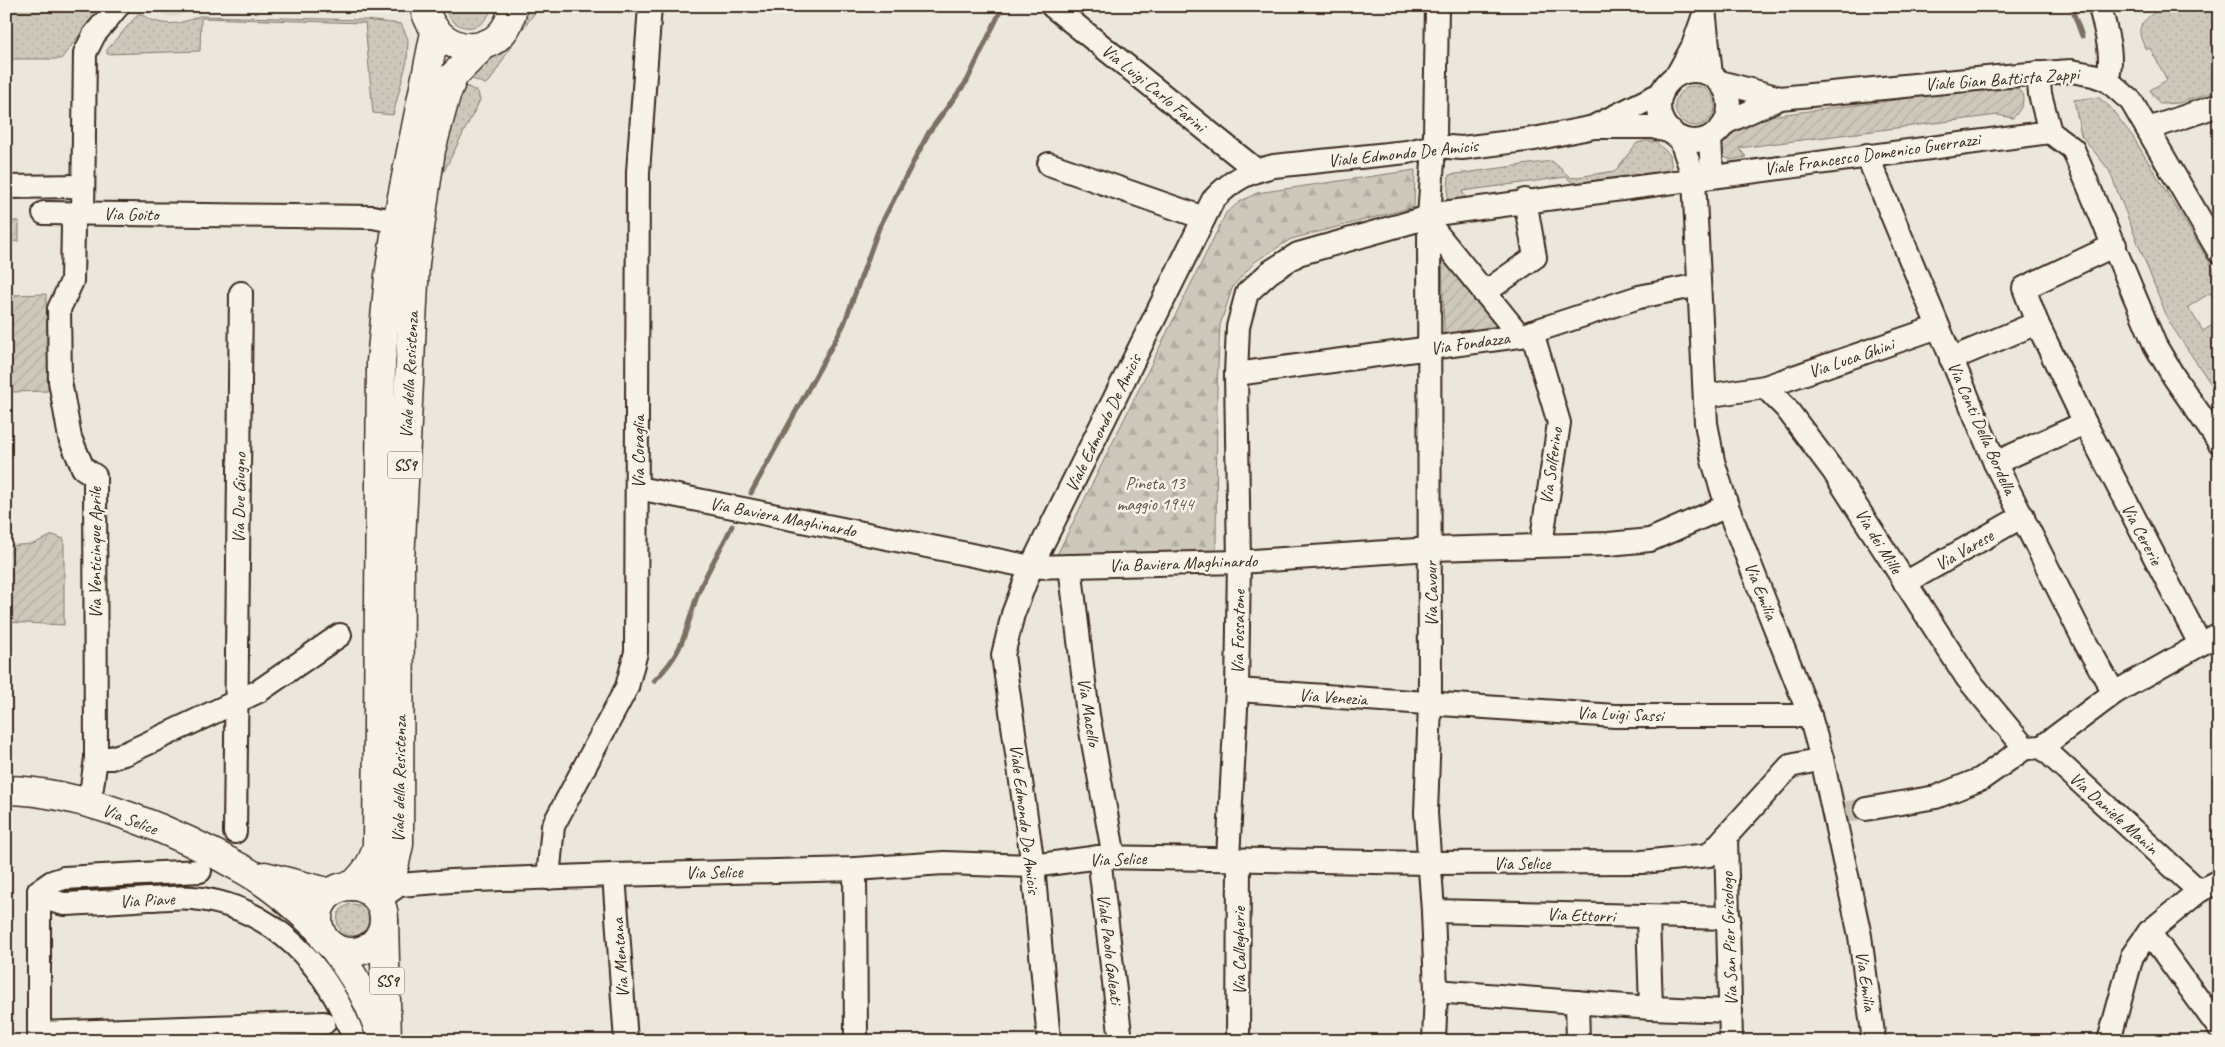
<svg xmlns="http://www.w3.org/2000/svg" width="2225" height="1047" viewBox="0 0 2225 1047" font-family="Caveat,sans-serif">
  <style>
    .built { fill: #ddd7cc }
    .grass { fill: url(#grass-dots); stroke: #84796d }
    .forest { fill: url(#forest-firs); stroke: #84796d }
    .garden { fill: url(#garden-furrows); stroke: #84796d }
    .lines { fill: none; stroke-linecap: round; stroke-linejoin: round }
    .stream { stroke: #7c7064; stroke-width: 5 }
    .minor-tunnel { stroke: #c9c1b6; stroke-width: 22; stroke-dasharray: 22 11; stroke-linecap: butt }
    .minor-casing { stroke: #3b2a1e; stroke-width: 26 }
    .major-casing { stroke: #3b2a1e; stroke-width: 31 }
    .minor { stroke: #f7f3e8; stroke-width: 22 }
    .major { stroke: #f7f3e8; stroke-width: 28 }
    .labels { text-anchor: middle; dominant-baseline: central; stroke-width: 5; stroke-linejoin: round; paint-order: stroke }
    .shield { fill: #f7f3e8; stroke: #73665b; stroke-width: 1 }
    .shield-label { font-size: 16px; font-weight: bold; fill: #3b2a1e }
    .street-label { font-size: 18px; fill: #3b2a1e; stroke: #f7f3e8 }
    .park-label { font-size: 18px; fill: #605246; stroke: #f7f3e8 }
  </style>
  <defs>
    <pattern id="grass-dots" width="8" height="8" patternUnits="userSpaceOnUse" patternTransform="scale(1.25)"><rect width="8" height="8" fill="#cec8bc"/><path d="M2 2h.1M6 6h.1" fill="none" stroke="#b2aca1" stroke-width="1.8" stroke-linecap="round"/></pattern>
    <pattern id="forest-firs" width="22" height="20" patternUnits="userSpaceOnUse" patternTransform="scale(1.25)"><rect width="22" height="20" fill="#cec8bc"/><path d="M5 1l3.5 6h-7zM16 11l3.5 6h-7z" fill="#b2aca1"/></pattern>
    <pattern id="garden-furrows" width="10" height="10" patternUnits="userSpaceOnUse" patternTransform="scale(1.25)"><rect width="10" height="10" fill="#cec8bc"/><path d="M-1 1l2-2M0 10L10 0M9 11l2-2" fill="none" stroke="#b2aca1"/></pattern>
  </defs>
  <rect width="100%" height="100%" fill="#ece7dc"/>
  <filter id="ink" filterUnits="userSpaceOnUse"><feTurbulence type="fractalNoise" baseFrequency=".02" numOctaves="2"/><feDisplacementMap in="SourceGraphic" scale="10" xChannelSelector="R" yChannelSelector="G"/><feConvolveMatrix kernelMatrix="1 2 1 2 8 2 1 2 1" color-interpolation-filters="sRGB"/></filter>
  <g filter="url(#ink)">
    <polygon class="built" points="399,6 394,12 200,7 174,17 154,12 146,7"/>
    <g class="grass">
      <polygon points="6,6 102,6 61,59 6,59"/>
      <polygon points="244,6 399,6 394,12 245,8"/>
      <path d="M444,6h48c-7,29 -40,28 -48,0z"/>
      <polygon points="523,6 540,6 518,35 490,81 485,84 465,76"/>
      <path d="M2161,6h58v84l-40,13 -19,1 -10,-14 17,-10 -17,-32 -4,2c-13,-26 -4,-26 15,-44z"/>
      <path d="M139,13c21,14 38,13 60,3l166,4 36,4 7,15 -1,22 -14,54 -20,-2 -8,-90 -164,-5 -1,33 -93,3v-4z"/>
      <polygon points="460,83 478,92 480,100 440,179 443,133"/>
      <circle cx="1695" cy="106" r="20"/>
      <polygon points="2098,97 2110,107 2133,137 2219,278 2219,305 2210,293 2188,307 2203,331 2219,321 2219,396 2169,322 2109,170 2081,135 2074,100"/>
      <polygon points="1645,141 1655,141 1670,155 1672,172 1575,185 1566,177 1462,191 1467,201 1447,204 1449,175 1552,161 1571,178 1615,171 1637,143"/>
      <circle cx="353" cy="920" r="16"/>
    </g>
    <polygon class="forest" points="1415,170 1414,207 1291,239 1256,261 1233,286 1220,325 1217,388 1216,552 1055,559 1226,213 1241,201 1257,193"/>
    <g class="garden">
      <path d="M2005,86c23,1 22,18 8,32l-15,-3 -259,33 7,9 -16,3 -14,-8 3,-10 27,-23z"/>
      <polygon points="6,221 19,221 19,241 8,242 9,295 46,294 48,391 12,392 6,394"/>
      <polygon points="1442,256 1501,328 1447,337 1444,334"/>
      <polygon points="53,535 64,539 64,625 6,622 6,546 33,544"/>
    </g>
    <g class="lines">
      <g class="stream">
        <polyline points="2071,6 2082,36"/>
        <polyline points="751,493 844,324 879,228 929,132 967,81 1002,8"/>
        <path d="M654,681c31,-31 30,-47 43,-85 9,-24 24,-47 35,-70"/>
      </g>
      <polyline class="minor-tunnel" points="1847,812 1866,809"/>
      <g class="minor-casing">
        <g id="minor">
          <polyline points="1052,6 1256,170"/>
          <path d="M2100,6c5,24 15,50 7,74"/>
          <polyline points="1705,18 1711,75"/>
          <circle cx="1694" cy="106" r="35"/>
          <polyline points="2038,73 2040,94 2050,132 2073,149 2155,345 2174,377 2219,442"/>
          <polyline points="1677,75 1693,46 1707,6"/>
          <polyline points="1720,82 1780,98"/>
          <polyline points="1725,123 1780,98 2018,75 2071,71 2093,75 2107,80 2131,101 2219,252"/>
          <polyline points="1597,125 1662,93"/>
          <polyline points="2148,129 2219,105"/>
          <polyline points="1710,137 1712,176"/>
          <polyline points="1680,138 1694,178 1706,423 1713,461 1727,506 1810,716 1822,759 1860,936 1874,1041"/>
          <polyline points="1867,155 1995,463 2085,642 2114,693"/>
          <polyline points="1049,164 1204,218"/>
          <polyline points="6,187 83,186"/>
          <polyline points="44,213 373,217 397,222"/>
          <polyline points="83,213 85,53 94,35 118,6"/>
          <polyline points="1430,225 1520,336"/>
          <polyline points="73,226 72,281 59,309 60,381 70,438 83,468 95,476 96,758 92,787 84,802"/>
          <polyline points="1484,293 1535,257 1525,200"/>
          <polyline points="2037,323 2024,288 2115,245"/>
          <polyline points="1532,332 1559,423 1541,545"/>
          <polyline points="1951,359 2037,323 2085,423 2200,644"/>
          <polyline points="1236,374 1520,336 1639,297 1699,285"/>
          <polyline points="1765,387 1938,327"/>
          <polyline points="1705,396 1765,387 1786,408 1834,472 1967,678 2025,748"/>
          <polyline points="1995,463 2085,423"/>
          <polyline points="638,488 1031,567 1239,562 1431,549 1609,544 1650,540 1727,506"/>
          <polyline points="1070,566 1088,715 1114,857"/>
          <polyline points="1905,583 2023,516"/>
          <polyline points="1237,690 1615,716 1810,716"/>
          <polyline points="2042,747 2114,693 2219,634"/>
          <polyline points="2025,748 2042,747 2199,891"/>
          <polyline points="96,758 111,758 127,753 259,691 340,635"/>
          <polyline points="1866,809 1936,797 1981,779 2025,748"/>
          <polyline points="235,832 241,293"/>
          <polyline points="1726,837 1731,1041"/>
          <polyline points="1099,857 1121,1041"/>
          <polyline points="1228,858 1237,690 1239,562 1236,374 1238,327 1247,293 1270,272 1298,254 1443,213 2050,132"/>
          <polyline points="855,869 856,1041"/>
          <path d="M200,871l-136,7 -12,4 -13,9 14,10 11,3c28,-1 56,-3 84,-5 14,0 30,-3 45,-1 81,8 136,70 162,143"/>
          <polyline points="614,875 626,1041"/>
          <polyline points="548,878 553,826 627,687 636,652 638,172 650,6"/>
          <polyline points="39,891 39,1041"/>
          <polyline points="378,900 399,885 451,881 614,875 855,869 944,863 1033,866 1099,857 1428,863 1642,862 1709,855 1790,766 1822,759"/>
          <polyline points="1433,911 1729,918"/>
          <polyline points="1648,917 1651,1008"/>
          <polyline points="2149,932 2219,1028"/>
          <polyline points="1436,991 1651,1008 1731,1011"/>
          <polyline points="1577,1002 1578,1041"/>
          <polyline points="39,1033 324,1023"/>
          <path d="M1049,1041l-16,-175 -30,-211 10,-41 18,-47 182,-367c19,-20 34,-28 61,-34l133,-14 28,-6 27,2 72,-9 60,-12h59l19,5"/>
          <polyline points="1238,1041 1239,861"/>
          <polyline points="1434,1041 1436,991 1433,911 1426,813 1430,704 1429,216 1435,135 1437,6"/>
          <polyline points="2109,1041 2132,956 2149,932 2199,891 2219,881"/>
        </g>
      </g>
      <g class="major-casing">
        <g id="major">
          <path d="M424,6c13,55 82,55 89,0"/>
          <path d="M6,790c77,1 174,43 240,81 28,16 51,38 74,59"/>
          <polyline points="265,876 331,893"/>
          <circle cx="351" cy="919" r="33"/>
          <path d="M352,886c13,-12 23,-25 25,-42l4,-482 8,-86 8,-54 38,-190"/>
          <polyline points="376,897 393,872 399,844 400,561 415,263 431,150 446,95 454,75 485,44"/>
          <polyline points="384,921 387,1041"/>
          <path d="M333,947c21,29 38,55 48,90"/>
        </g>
      </g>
      <use href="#minor" class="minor"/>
      <use href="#major" class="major"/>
    </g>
  </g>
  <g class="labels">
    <g class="shield">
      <rect x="387.5" y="451.5" width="35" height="27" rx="4"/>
      <rect x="369.5" y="967.5" width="35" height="27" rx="4"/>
    </g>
    <g class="shield-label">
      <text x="405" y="465">SS9</text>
      <text x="387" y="981">SS9</text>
    </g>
    <g class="street-label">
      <text transform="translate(2002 79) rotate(-4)">Viale Gian Battista Zappi</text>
      <text transform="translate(1154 88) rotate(39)">Via Luigi Carlo Farini</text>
      <text transform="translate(1403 153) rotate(-6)">Viale Edmondo De Amicis</text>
      <text transform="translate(1872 154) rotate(-8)">Viale Francesco Domenico Guerrazzi</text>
      <text transform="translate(131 214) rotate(1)">Via Goito</text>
      <text transform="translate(1470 343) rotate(-8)">Via Fondazza</text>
      <text transform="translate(1851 358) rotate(-19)">Via Luca Ghini</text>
      <text transform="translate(409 375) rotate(-87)">Viale della Resistenza</text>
      <text transform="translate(1103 423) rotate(-64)">Viale Edmondo De Amicis</text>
      <text transform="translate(1982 428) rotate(66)">Via Conti Della Bordella</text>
      <text transform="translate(638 452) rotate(-90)">Via Coraglia</text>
      <text transform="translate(1551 466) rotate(-82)">Via Solferino</text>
      <text transform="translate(239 498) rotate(-89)">Via Due Giugno</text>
      <text transform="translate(783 517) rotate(11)">Via Baviera Maghinardo</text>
      <text transform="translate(2142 534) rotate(62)">Via Cererie</text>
      <text transform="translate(1879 541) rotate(58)">Via dei Mille</text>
      <text transform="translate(1964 550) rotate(-30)">Via Varese</text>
      <text transform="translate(95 553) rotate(-90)">Via Venticinque Aprile</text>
      <text transform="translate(1183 563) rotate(-2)">Via Baviera Maghinardo</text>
      <text transform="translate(1761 591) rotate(68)">Via Emilia</text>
      <text transform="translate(1431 594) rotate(-90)">Via Cavour</text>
      <text transform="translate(1238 632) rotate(-89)">Via Fossatone</text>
      <text transform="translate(1333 697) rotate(4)">Via Venezia</text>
      <text transform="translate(1089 712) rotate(81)">Via Macello</text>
      <text transform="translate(1620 714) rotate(2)">Via Luigi Sassi</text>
      <text transform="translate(399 779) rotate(-89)">Viale della Resistenza</text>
      <text transform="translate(2114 813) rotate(42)">Via Daniele Manin</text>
      <text transform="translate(130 819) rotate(21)">Via Selice</text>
      <text transform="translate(1025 819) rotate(83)">Viale Edmondo De Amicis</text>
      <text transform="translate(1118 859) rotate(-2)">Via Selice</text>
      <text x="1522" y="863">Via Selice</text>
      <text transform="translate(714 872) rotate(-1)">Via Selice</text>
      <text transform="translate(147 900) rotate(-3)">Via Piave</text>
      <text transform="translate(1581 915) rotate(2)">Via Ettorri</text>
      <text transform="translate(1729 939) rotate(-92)">Via San Pier Grisologo</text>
      <text transform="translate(1110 949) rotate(83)">Viale Paolo Galeati</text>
      <text transform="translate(1239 951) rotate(-90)">Via Callegherie</text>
      <text transform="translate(620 958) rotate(-94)">Via Mentana</text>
      <text transform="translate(1866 981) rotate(82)">Via Emilia</text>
    </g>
    <g class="park-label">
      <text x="1155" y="483">Pineta 13<tspan x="1155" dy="21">maggio 1944</tspan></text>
    </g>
  </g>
  <rect width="2225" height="1047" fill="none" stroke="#f7f3e8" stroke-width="25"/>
  <rect x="12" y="12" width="2200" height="1022" fill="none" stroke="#3b2a1e" stroke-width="2" filter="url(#ink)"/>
</svg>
